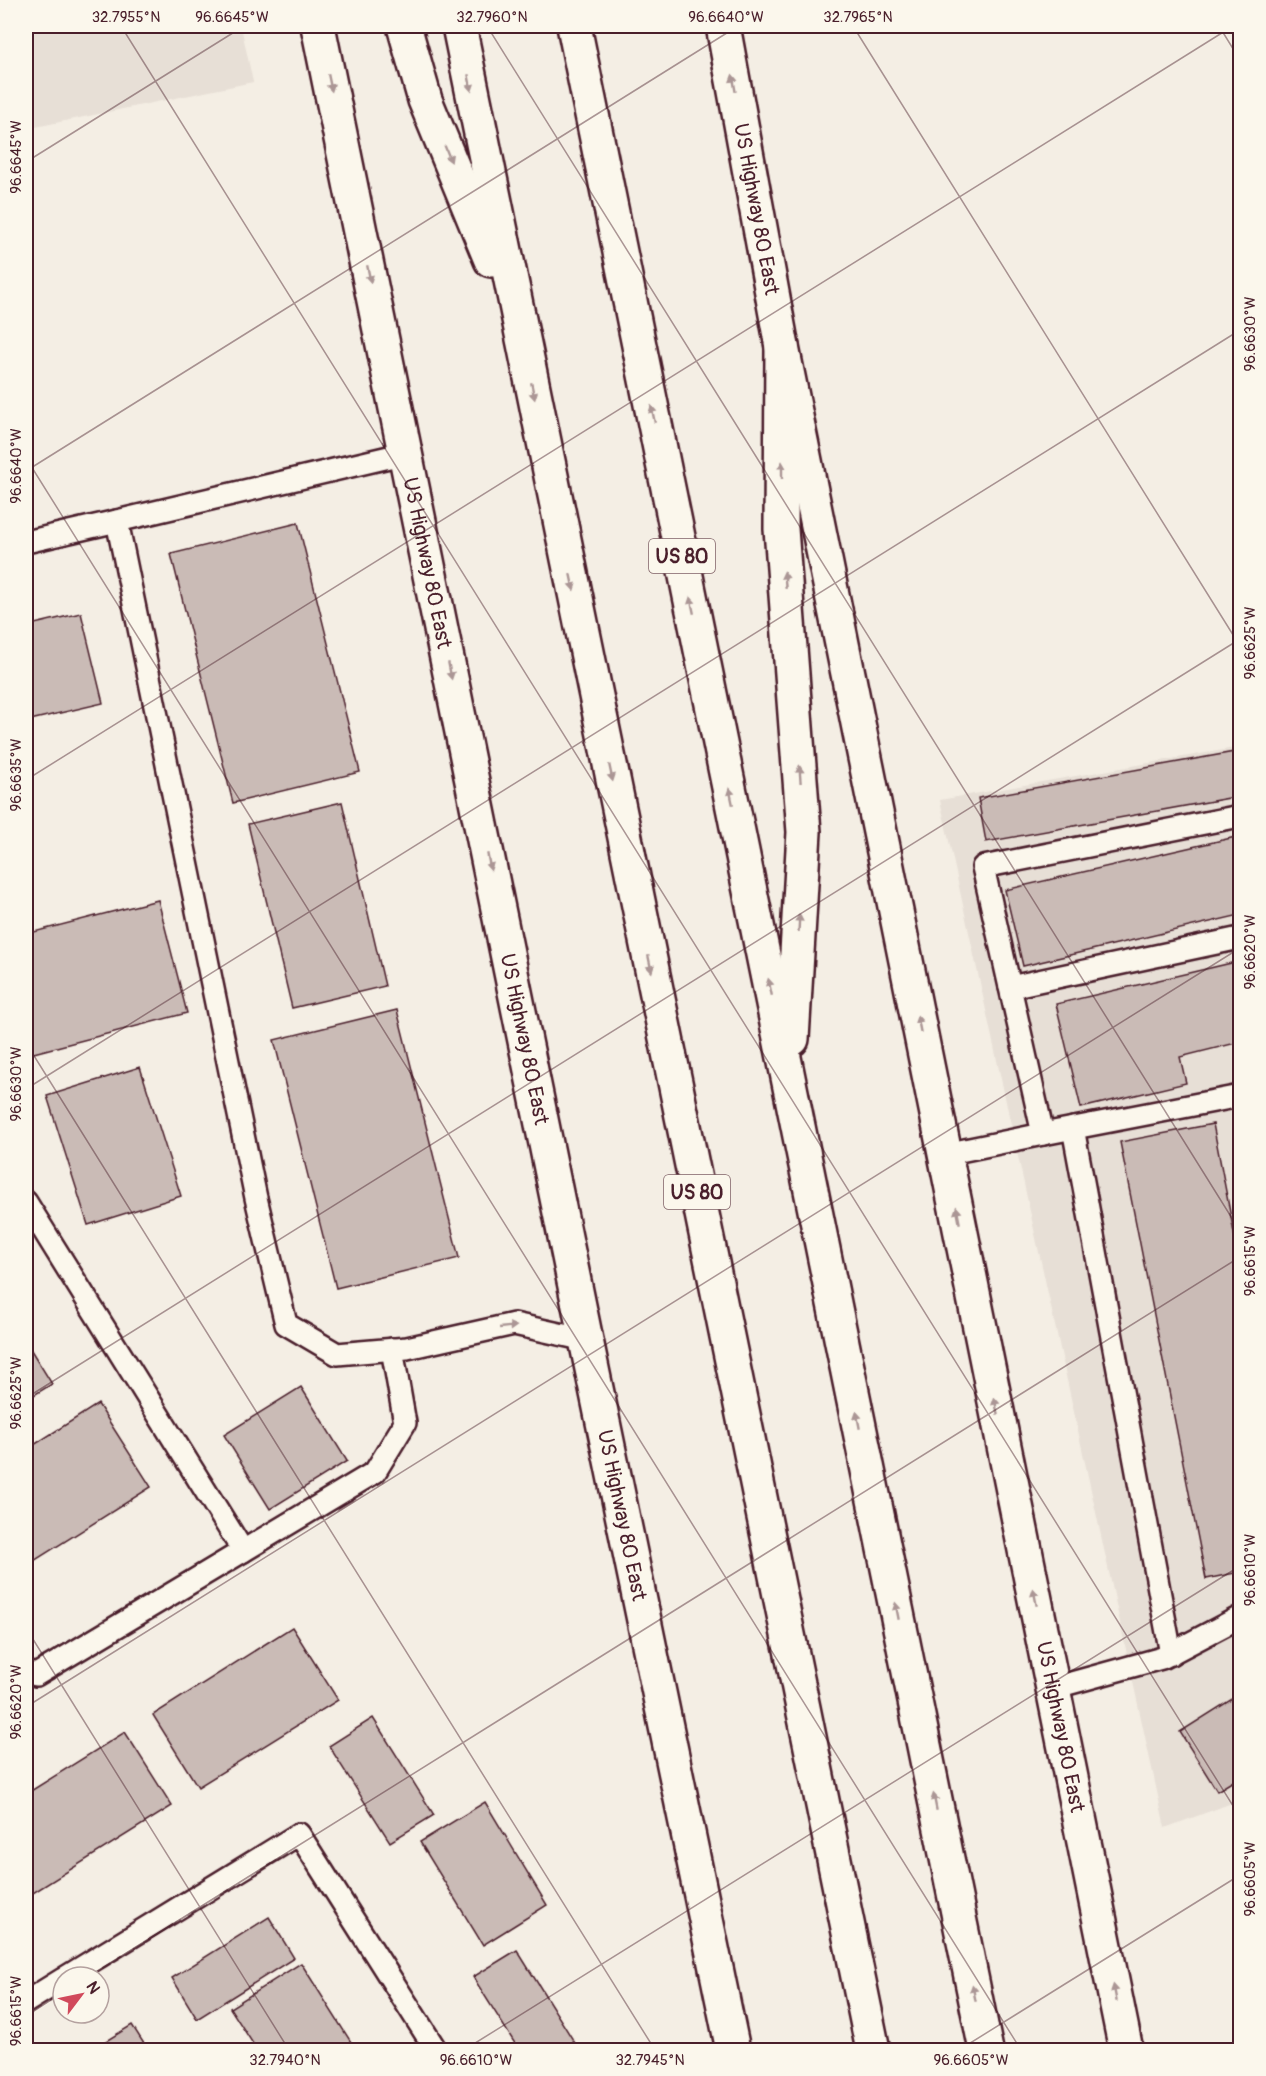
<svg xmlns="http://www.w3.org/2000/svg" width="1266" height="2076" viewBox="0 0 1266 2076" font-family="Pangolin,sans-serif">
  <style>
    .built { fill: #e7dfd6 }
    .building { fill: #cabbb6; stroke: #4a1f2b; stroke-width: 1.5 }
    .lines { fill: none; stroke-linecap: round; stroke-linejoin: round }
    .service-casing { stroke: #4a1f2b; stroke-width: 26 }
    .secondary-casing { stroke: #4a1f2b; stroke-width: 38 }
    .motorway-casing { stroke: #4a1f2b; stroke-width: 38 }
    .service { stroke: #fbf7ec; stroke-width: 21 }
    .secondary { stroke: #fbf7ec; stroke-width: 33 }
    .motorway { stroke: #fbf7ec; stroke-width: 33 }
    .oneway { fill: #ab9695 }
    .ticks { fill: none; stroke: #4a1f2b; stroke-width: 1.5; stroke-opacity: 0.45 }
    .labels { text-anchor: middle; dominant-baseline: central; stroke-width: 5; stroke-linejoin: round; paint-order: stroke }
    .shield { fill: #fbf7ec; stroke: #7f6065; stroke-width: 1.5 }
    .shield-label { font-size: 20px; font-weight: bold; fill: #4a1f2b }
    .street-label { font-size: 21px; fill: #4a1f2b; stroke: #fbf7ec }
    .neatline { fill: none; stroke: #4a1f2b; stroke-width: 2 }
    .ticks-label { font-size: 15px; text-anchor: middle; fill: #4a1f2b }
  </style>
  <rect width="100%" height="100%" fill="#f4eee4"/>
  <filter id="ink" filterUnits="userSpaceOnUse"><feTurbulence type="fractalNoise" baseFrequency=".0167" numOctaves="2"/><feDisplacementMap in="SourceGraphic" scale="12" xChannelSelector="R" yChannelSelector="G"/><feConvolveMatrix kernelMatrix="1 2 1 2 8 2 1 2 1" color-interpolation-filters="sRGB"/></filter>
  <g filter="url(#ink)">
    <g class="built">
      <polygon points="26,26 241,26 253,82 26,129"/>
      <polygon points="1240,747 1240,1800 1165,1828 940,800"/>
    </g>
    <g class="building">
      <polygon points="298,523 360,772 233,803 171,554"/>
      <polygon points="81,613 103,703 26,721 26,626"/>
      <polygon points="1240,751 1240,796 986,842 978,798"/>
      <polygon points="342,802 385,986 292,1008 248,824"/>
      <polygon points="1240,836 1240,915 1023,966 1005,890"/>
      <polygon points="158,900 187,1013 26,1055 26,934"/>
      <polygon points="1240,961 1240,1042 1180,1057 1186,1083 1081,1108 1056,1004"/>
      <polygon points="397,1010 459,1258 336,1288 274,1040"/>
      <polygon points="140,1067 181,1196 88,1225 47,1096"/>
      <polygon points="1213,1124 1240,1264 1240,1572 1206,1579 1120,1142"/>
      <polygon points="26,1342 52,1384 26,1400"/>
      <polygon points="301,1387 347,1461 270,1509 224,1435"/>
      <polygon points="98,1404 151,1487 26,1566 26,1450"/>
      <polygon points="292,1627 338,1700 198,1787 153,1715"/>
      <polygon points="1240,1694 1240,1777 1217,1791 1180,1732"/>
      <polygon points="373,1718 434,1815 390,1842 329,1746"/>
      <polygon points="125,1732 172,1806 33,1893 26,1881 26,1794"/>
      <polygon points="485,1802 547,1905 483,1945 420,1842"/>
      <polygon points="269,1917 294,1958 197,2019 172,1978"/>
      <polygon points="517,1950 578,2048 575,2050 519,2050 473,1977"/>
      <polygon points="301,1963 356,2050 257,2050 230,2008"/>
      <polygon points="132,2025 148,2050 91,2050"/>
    </g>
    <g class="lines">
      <g class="service-casing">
        <g id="service">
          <polyline points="117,521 406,453"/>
          <polyline points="26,542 117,521 256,1198 286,1324 337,1354 407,1348 514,1324 586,1340"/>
          <polyline points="1010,987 1240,938"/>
          <polyline points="1073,1128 1171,1654"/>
          <polyline points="1043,1134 1240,1096"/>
          <polyline points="945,1154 1043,1134 983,867 1240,816"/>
          <polyline points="26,1202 243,1551 36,1675 26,1672"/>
          <polyline points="243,1551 375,1472 405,1423 392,1349"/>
          <polyline points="1053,1688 1162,1658 1240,1617"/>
          <polyline points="66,1977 299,1834 436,2050"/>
          <polyline points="26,2002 63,1979"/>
        </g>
      </g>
      <g class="secondary-casing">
        <g id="secondary">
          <path id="s1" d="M318,26l268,1314 147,710"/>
          <path id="s2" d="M723,26l59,321 344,1703"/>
        </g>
      </g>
      <g class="motorway-casing">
        <g id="motorway">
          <polyline points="404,26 425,100 491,260"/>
          <polyline points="459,26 873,2050"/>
          <polyline points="574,26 986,2050"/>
          <polyline points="782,347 781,529 804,832 792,1039"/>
        </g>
      </g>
      <use href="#service" class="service"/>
      <use href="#secondary" class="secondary"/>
      <use href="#motorway" class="motorway"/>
    </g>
    <defs><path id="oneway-solid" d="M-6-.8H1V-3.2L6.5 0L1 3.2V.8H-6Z" transform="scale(1.5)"/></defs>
    <g class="oneway">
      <use href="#oneway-solid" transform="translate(330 83) rotate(78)"/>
      <use href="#oneway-solid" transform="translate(470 83) rotate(79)"/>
      <use href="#oneway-solid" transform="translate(734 83) rotate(-100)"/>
      <use href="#oneway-solid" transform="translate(448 154) rotate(68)"/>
      <use href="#oneway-solid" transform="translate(369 274) rotate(78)"/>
      <use href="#oneway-solid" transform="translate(533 391) rotate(78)"/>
      <use href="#oneway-solid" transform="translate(653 414) rotate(-102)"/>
      <use href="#oneway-solid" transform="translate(782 470) rotate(-90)"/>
      <use href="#oneway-solid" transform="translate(785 580) rotate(-95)"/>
      <use href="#oneway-solid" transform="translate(572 582) rotate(78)"/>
      <use href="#oneway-solid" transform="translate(692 605) rotate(-102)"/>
      <use href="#oneway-solid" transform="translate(450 671) rotate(79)"/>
      <use href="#oneway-solid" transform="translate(611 773) rotate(78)"/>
      <use href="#oneway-solid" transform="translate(800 774) rotate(-94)"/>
      <use href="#oneway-solid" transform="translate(731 796) rotate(-102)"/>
      <use href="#oneway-solid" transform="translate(489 862) rotate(79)"/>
      <use href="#oneway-solid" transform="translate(799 923) rotate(-87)"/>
      <use href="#oneway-solid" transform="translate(650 964) rotate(78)"/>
      <use href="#oneway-solid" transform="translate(770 987) rotate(-102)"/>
      <use href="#oneway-solid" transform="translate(919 1024) rotate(-101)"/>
      <use href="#oneway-solid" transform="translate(958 1215) rotate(-101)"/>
      <use href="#oneway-solid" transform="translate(508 1327) rotate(-6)"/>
      <use href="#oneway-solid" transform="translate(996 1406) rotate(-101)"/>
      <use href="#oneway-solid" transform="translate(858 1420) rotate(-101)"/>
      <use href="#oneway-solid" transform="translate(1035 1597) rotate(-101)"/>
      <use href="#oneway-solid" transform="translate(897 1611) rotate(-101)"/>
      <use href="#oneway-solid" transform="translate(935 1802) rotate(-101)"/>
      <use href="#oneway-solid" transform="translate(974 1993) rotate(-101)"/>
      <use href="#oneway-solid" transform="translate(1115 1993) rotate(-101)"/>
    </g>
  </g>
  <path class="ticks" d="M121,26l1119,1791M487,26l753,1205M853,26l387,620M1219,26l21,34M26,162l218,-136M26,458l995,1592M26,471l712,-445M26,780l1207,-754M26,1043l629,1007M26,1089l1214,-759M26,1398l1214,-759M26,1628l263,422M26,1707l1214,-759M88,1977l1152,-720M26,2016l37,-24M464,2050l776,-484M959,2050l281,-175"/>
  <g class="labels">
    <g class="shield">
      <rect x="649" y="539" width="66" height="34" rx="4.5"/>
      <rect x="664" y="1175" width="66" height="34" rx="4.5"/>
    </g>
    <g class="shield-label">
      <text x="682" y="556">US 80</text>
      <text x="697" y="1192">US 80</text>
    </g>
    <g class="street-label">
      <text stroke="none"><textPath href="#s2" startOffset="186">US Highway 80 East</textPath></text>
      <text stroke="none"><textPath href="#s1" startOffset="548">US Highway 80 East</textPath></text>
      <text stroke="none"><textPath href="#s1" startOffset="1034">US Highway 80 East</textPath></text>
      <text stroke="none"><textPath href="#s1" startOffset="1520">US Highway 80 East</textPath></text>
      <text stroke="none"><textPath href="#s2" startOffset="1734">US Highway 80 East</textPath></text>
    </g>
  </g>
  <rect width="1266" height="2076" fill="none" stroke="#fbf7ec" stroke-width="66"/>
  <g transform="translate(81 1995) rotate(58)"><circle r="28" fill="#fbf7ec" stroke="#b4a19f" stroke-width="1.5"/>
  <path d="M0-4.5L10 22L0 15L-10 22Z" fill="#d1495b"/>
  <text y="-9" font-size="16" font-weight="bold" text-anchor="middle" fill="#4a1f2b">N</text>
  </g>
  <rect x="33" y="33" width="1200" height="2010" class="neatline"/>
  <g class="ticks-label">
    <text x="126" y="22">32.7955°N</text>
    <text x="232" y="22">96.6645°W</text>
    <text x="492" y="22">32.7960°N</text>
    <text x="726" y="22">96.6640°W</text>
    <text x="858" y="22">32.7965°N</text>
    <text transform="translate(16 157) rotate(-90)" y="5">96.6645°W</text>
    <text transform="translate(1250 334) rotate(-90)" y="5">96.6630°W</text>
    <text transform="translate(16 466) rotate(-90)" y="5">96.6640°W</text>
    <text transform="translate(1250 643) rotate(-90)" y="5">96.6625°W</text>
    <text transform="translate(16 775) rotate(-90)" y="5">96.6635°W</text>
    <text transform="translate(1250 952) rotate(-90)" y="5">96.6620°W</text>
    <text transform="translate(16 1084) rotate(-90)" y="5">96.6630°W</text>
    <text transform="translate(1250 1261) rotate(-90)" y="5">96.6615°W</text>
    <text transform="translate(16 1393) rotate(-90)" y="5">96.6625°W</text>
    <text transform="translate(1250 1570) rotate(-90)" y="5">96.6610°W</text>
    <text transform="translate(16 1702) rotate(-90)" y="5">96.6620°W</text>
    <text transform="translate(1250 1879) rotate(-90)" y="5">96.6605°W</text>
    <text transform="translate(16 2011) rotate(-90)" y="5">96.6615°W</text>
    <text x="285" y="2065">32.7940°N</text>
    <text x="476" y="2065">96.6610°W</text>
    <text x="650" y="2065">32.7945°N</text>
    <text x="971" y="2065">96.6605°W</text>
  </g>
</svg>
